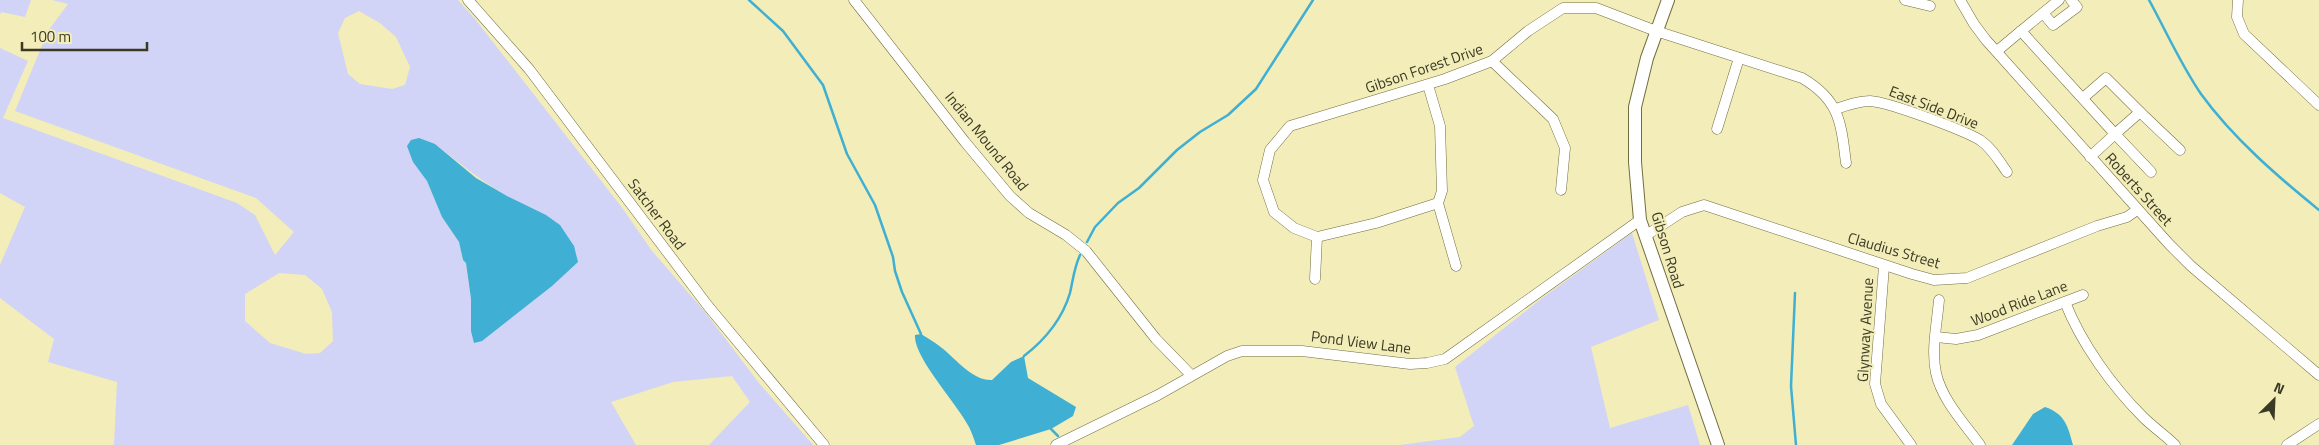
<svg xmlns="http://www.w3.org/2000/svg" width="2319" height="445" viewBox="0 0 2319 445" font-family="'Titillium Web',sans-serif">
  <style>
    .green { fill: #d1d3f7; fill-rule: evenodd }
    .water { fill: #3fafd3 }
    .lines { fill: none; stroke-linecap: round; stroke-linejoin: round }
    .stream { stroke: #3fafd3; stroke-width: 2.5 }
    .minor-casing { stroke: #726d3e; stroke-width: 11 }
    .tertiary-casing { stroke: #726d3e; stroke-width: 14 }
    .minor { stroke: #fff; stroke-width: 10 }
    .tertiary { stroke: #fff; stroke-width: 12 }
    .labels { text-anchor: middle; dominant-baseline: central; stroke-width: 4; stroke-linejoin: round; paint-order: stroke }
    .street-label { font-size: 15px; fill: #3a3924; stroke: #f2edb9 }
  </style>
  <rect width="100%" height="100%" fill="#f2edb9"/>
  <g class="green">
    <polygon points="0,0 31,0 25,17 1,12 0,15"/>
    <path d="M52,0h406l17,19 148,190 29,42 53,61 54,71 54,62h-104l41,-43 -18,-26 -59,6 -62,20 25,43h-522l3,-63 -69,-20 6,-23 -54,-41v-33l25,-58 -25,-14v-145l28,13 -25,57 234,85 18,12 20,40 19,-23 -38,-34 -241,-87 33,-80 20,-27zM359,11l21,12 16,14 14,30 -5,18 -13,4 -32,-5 -12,-10 -10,-41 7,-15zM435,144c23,18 45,36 70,51 18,11 38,18 55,31l-89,105v-32l-5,-36 -3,-3 -4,-18 -17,-25 -15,-36 -14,-20zM279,273l26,2 17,14 10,23 1,29 -13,12 -14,1 -36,-11 -25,-22v-27z"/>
    <polygon points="1632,233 1659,320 1591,347 1610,428 1688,405 1700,445 1400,445 1460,437 1474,426 1455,367 1541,299"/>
  </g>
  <g class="water">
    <polygon points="419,138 435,144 476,178 507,196 546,215 560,225 574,246 578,262 552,286 482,341 474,343 471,331 471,299 466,263 463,260 459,242 442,217 427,181 413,162 407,146 411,140"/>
    <path d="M921,334c6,4 12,7 17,11 16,11 33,36 54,35l19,-18 13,-6 4,22 48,29 -3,9 -22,13 -52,16h-23c-2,-6 -4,-12 -7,-18 -10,-21 -56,-70 -54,-92z"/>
    <path d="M2045,407c20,7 23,19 28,38h-61l21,-31z"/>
  </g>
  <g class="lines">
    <g class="stream">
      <polyline points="749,0 783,31 823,85 847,154 875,205 893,257 895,271 902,292 921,334"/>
      <path d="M2149,0c17,31 32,65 52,94 32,44 76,82 118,116"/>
      <polyline points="1087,242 1095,227 1118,203 1139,188 1177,150 1200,132 1228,115 1256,89 1313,0"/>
      <polyline points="1795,293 1791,386 1796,445"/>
      <path d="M1024,356c22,-17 38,-36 46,-63 3,-13 4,-25 10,-38"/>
      <polyline points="1051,429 1058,436"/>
    </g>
    <g class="minor-casing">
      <g id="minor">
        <polyline points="468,0 529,69 708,306 824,445"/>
        <polyline points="854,0 965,142 1010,196 1029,213 1066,235 1086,251 1156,339 1191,375"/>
        <polyline points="1905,0 1930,6"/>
        <polyline points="1960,0 1974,24 1986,40 2169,244 2191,266 2319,375"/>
        <polyline points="2059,0 2021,31 2115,134 2090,157"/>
        <polyline points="2238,0 2237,17 2244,34 2319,105"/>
        <polyline points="2043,13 2053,25 2077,7 2071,0"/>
        <polyline points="1997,51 2021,31"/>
        <polyline points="1492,61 1553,119 1565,148 1561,190"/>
        <polyline points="1428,85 1440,126 1442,191 1438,203 1456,266"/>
        <polyline points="2083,98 2106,78 2140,112"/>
        <path d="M1836,109c11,-4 22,-8 34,-8 19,1 93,29 110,39 12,8 19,21 27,32"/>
        <polyline points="1717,129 1739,58"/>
        <polyline points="2151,172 2115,134 2140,112 2180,150"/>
        <path d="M1438,203l-62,20 -59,14 -23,-9 -20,-16 -11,-32 7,-30 20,-24 155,-47 47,-18 36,-30 35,-23h33l60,23 146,47c38,22 39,45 44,85"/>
        <polyline points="1645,236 1682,212 1704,205 1912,274 1934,280 1967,278 2097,226 2127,217 2137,210"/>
        <polyline points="1884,266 1875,384 1881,404 1911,445"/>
        <polyline points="1315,279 1317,237"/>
        <path d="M1939,300c-2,24 -8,50 -3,73 6,27 28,50 44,72"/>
        <path d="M2065,302c16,41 47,84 78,115 10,10 22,18 32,28"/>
        <polyline points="1936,337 1956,339 1978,335 2083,295"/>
        <polyline points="1056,445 1158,395 1227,356 1242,351 1302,351 1410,364 1427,363 1445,359 1640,220"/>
        <polyline points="2287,445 2319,424"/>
      </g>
    </g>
    <g class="tertiary-casing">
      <polyline id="tertiary" points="1668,0 1647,58 1635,107 1635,162 1640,220 1718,445"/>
    </g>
    <use href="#minor" class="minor"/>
    <use href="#tertiary" class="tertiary"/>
  </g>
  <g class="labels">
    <g class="street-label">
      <text transform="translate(1424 68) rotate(-19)">Gibson Forest Drive</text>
      <text transform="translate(1934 107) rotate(21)">East Side Drive</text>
      <text transform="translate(987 141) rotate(51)">Indian Mound Road</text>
      <text transform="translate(2139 189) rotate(48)">Roberts Street</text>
      <text transform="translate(657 214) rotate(53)">Satcher Road</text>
      <text transform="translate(1668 250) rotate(73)">Gibson Road</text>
      <text transform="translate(1894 250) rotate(16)">Claudius Street</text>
      <text transform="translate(2019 303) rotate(-21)">Wood Ride Lane</text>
      <text transform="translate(1865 330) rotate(-87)">Glynway Avenue</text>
      <text transform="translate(1361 342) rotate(7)">Pond View Lane</text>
    </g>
  </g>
  <g transform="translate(2274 400) rotate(24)" stroke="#f2edb9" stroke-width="4" paint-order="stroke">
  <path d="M0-4L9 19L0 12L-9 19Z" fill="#3a3924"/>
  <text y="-8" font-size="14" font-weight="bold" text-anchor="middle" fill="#3a3924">N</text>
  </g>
  <path d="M22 42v8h125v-8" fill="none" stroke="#3a3924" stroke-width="2.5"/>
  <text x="30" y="42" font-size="15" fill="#3a3924" stroke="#f2edb9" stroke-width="4" paint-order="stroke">100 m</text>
</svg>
